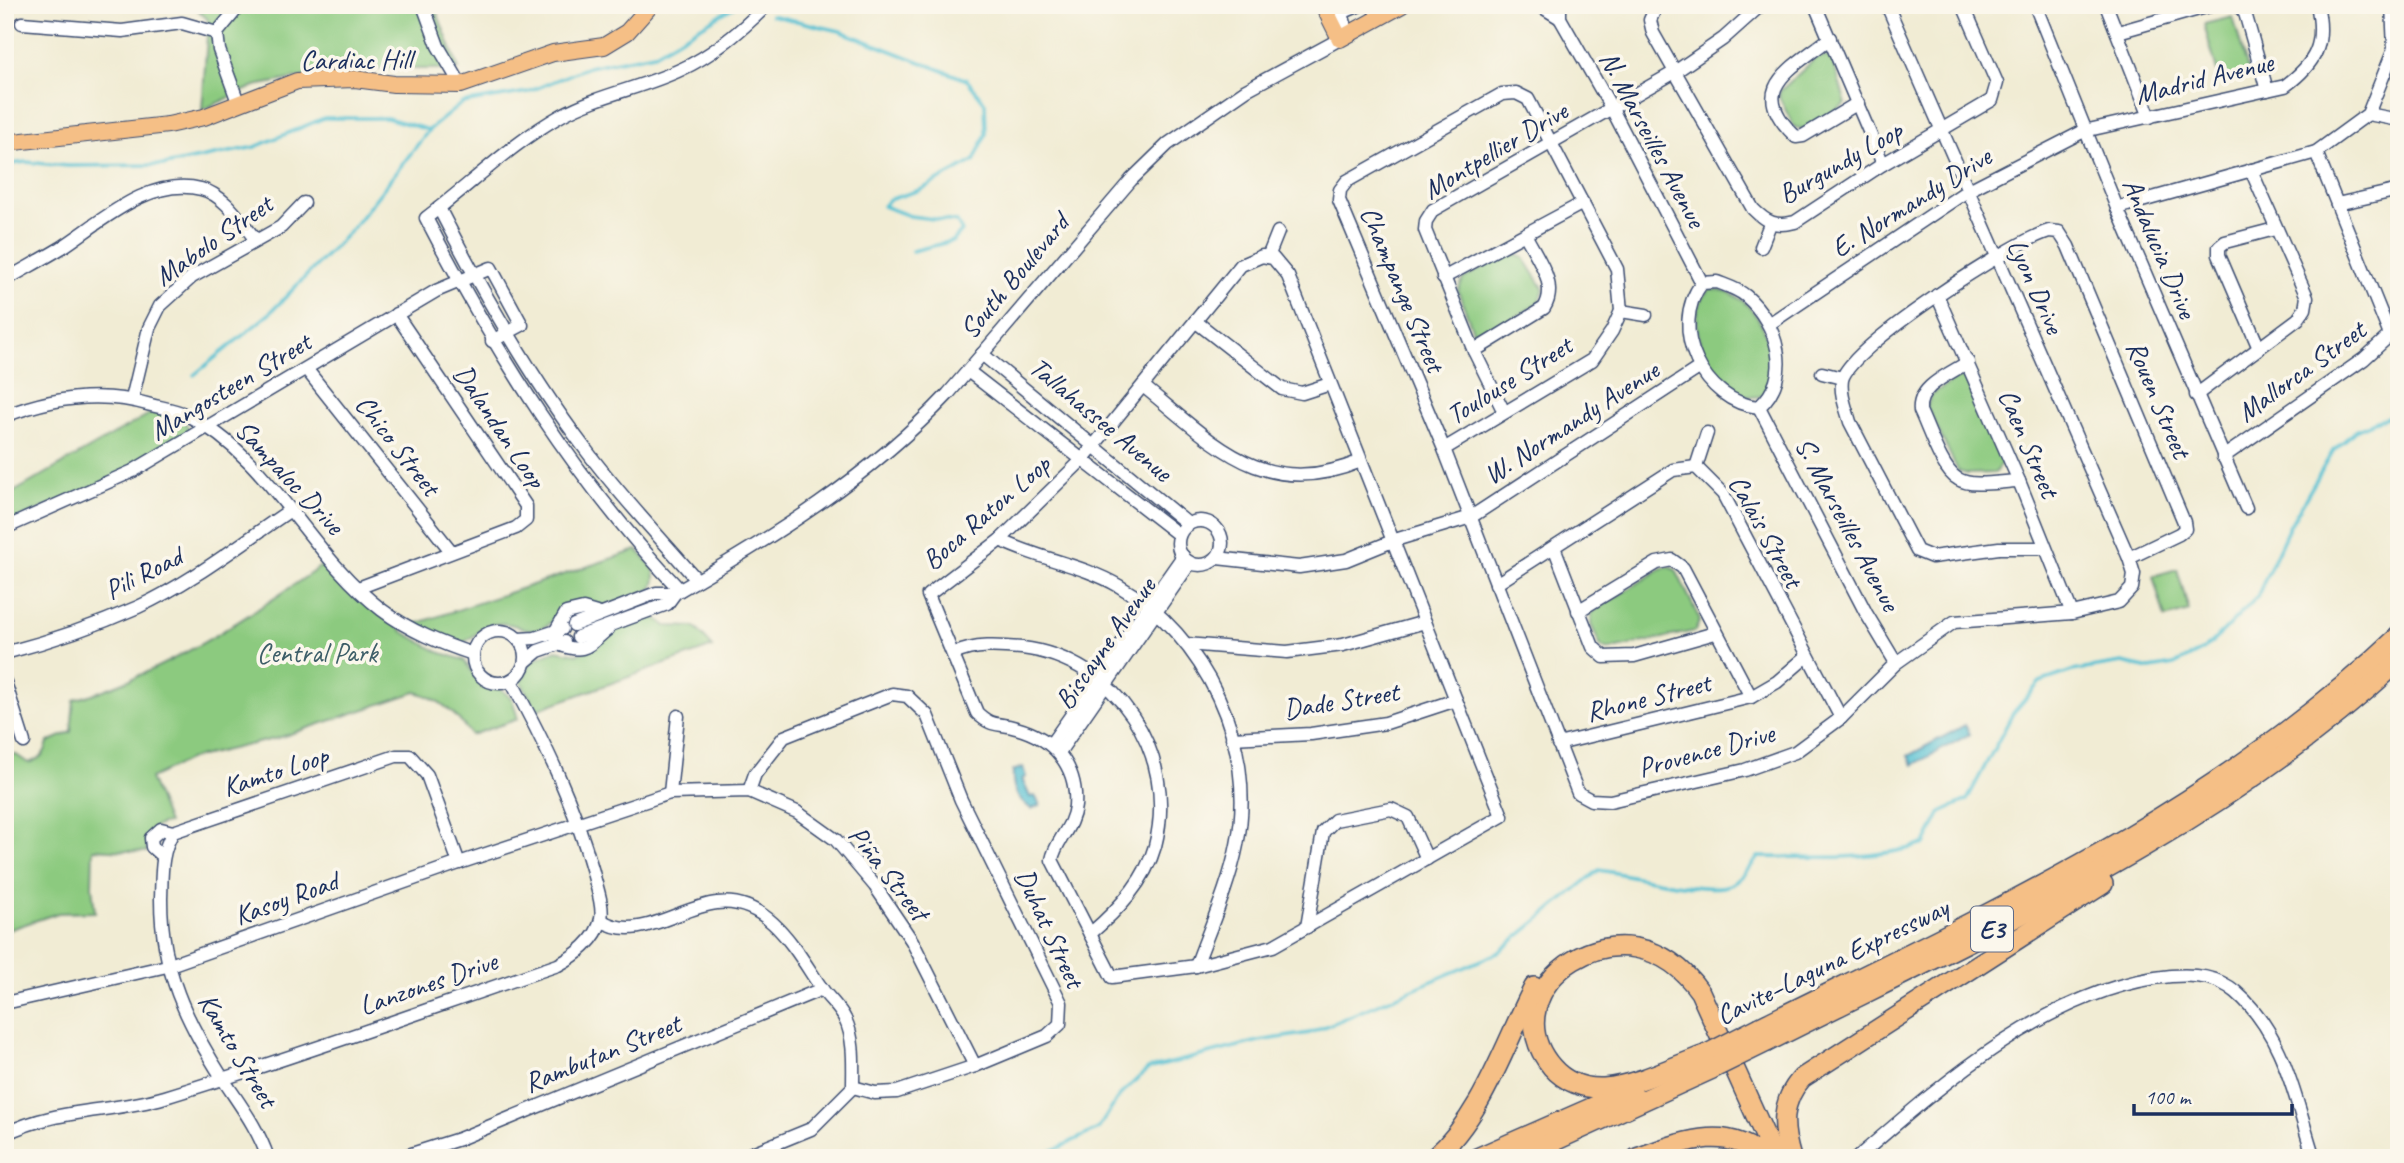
<svg xmlns="http://www.w3.org/2000/svg" width="2404" height="1163" viewBox="0 0 2404 1163" font-family="Caveat,sans-serif">
  <style>
    .green { fill: #8cca7f; stroke: #547c6e; stroke-width: 2 }
    .water { fill: #57c1d3; stroke: #397898; stroke-width: 2 }
    .lines { fill: none; stroke-linecap: round; stroke-linejoin: round }
    .stream { stroke: #57c1d3; stroke-width: 3.5 }
    .minor-casing { stroke: #3b4b70; stroke-width: 15 }
    .major-casing { stroke: #3b4b70; stroke-width: 18 }
    .highway-casing { stroke: #3b4b70; stroke-width: 22 }
    .minor { stroke: #fff; stroke-width: 12 }
    .major { stroke: #f5bf86; stroke-width: 16 }
    .highway { stroke: #f5bf86; stroke-width: 19 }
    .highway-bridge-casing { stroke: #3b4b70; stroke-width: 22; stroke-linecap: butt }
    .highway-bridge { stroke: #f5bf86; stroke-width: 19 }
    .labels { text-anchor: middle; dominant-baseline: central; stroke-width: 7; stroke-linejoin: round; paint-order: stroke }
    .shield { fill: #fbf7ec; stroke: #5e6b89; stroke-width: 2 }
    .shield-label { font-size: 26px; font-weight: bold; fill: #1b2f5e }
    .street-label { font-size: 28px; fill: #1b2f5e; stroke: #fbf7ec }
    .park-label { font-size: 28px; fill: #3d5e68; stroke: #fbf7ec }
  </style>
  <rect width="100%" height="100%" fill="#fbf7ec"/>
  <filter id="ink" filterUnits="userSpaceOnUse"><feTurbulence type="fractalNoise" baseFrequency=".0143" numOctaves="2"/><feDisplacementMap in="SourceGraphic" scale="14" xChannelSelector="R" yChannelSelector="G"/><feConvolveMatrix kernelMatrix="1 2 1 2 8 2 1 2 1" color-interpolation-filters="sRGB"/></filter>
  <filter id="wash" filterUnits="userSpaceOnUse"><feTurbulence type="fractalNoise" baseFrequency=".00686" numOctaves="4" result="noise"/><feDisplacementMap in="SourceGraphic" scale="28" xChannelSelector="R" yChannelSelector="G"/><feGaussianBlur stdDeviation="1.57" result="paint"/><feColorMatrix in="noise" values="0 0 0 0 0 0 0 0 0 0 0 0 0 0 0 0 0 1.4 0 .05"/><feComposite in="paint" operator="in"/></filter>
  <g filter="url(#wash)">
    <rect width="100%" height="100%" fill="#f1ecd4"/>
    <g class="green">
      <polygon points="193,5 434,5 459,69 345,69 255,86 202,110 208,20"/>
      <polygon points="2233,17 2249,74 2220,82 2204,24"/>
      <polygon points="1825,56 1832,58 1846,104 1803,129 1794,127 1779,97 1780,91 1816,58"/>
      <polygon points="1510,252 1524,258 1544,289 1539,302 1489,335 1475,336 1458,291 1463,279"/>
      <path d="M1710,289c47,-1 76,70 54,106 -45,16 -90,-76 -54,-106z"/>
      <polygon points="1959,377 1965,378 2002,462 1995,473 1967,474 1958,471 1927,407 1931,395"/>
      <polygon points="158,409 181,417 192,433 132,469 5,525 5,497"/>
      <path d="M637,550c12,13 24,20 15,39l-53,20 -37,2c-31,37 -37,8 -68,13 -15,3 -23,19 -38,20l-44,-19z"/>
      <path d="M324,564l18,19 63,50 34,19 25,8 11,16 16,11 10,2 11,10 6,20 -47,16c-15,-21 -30,-36 -55,-43l-138,46 -85,20 -43,20 18,45c-18,2 -24,11 -21,29l-54,-3 -1,37 3,26 -37,1 -53,18v-177h10l13,9c13,-4 17,-9 20,-21l23,-10 3,-32c92,-28 172,-81 250,-136z"/>
      <polygon points="1669,567 1676,570 1700,620 1695,631 1608,650 1601,647 1591,625 1591,613 1662,568"/>
      <polygon points="2177,569 2189,611 2165,618 2153,576"/>
      <polygon points="653,615 666,626 695,627 713,647 536,710 521,682 531,661 556,650 578,654 596,647 616,628"/>
    </g>
    <g class="water">
      <polygon points="1965,725 1970,734 1913,765 1908,756"/>
      <path d="M1023,767l3,10 -4,2 8,18 5,-1 5,9 -9,4c-15,-12 -19,-20 -18,-38z"/>
    </g>
    <g class="lines">
      <g class="stream">
        <polyline points="748,5 753,8"/>
        <polyline points="771,15 840,31 967,80 985,103 986,134 974,161 920,190 888,200 883,206 910,216 957,222 962,231 953,241 912,251"/>
        <polyline points="5,165 26,162 67,166 165,165 255,147 324,118 387,118 429,130"/>
        <polyline points="194,375 269,314 351,230 429,130 462,103 528,92 588,67 654,54 737,5"/>
        <path d="M1037,1158l61,-29 22,-34 28,-26 111,-28 51,-8 188,-80 101,-83c27,4 104,23 127,16 13,-3 24,-19 32,-29 55,0 114,4 167,-13l16,-32 26,-12 46,-87 27,-31 32,-11 50,-8 28,6 24,-4 29,-15 20,-18 34,-35 33,-72 43,-74 24,-22 42,-17"/>
      </g>
    </g>
  </g>
  <g filter="url(#ink)">
    <g class="lines">
      <g class="minor-casing">
        <g id="minor">
          <polyline points="423,5 438,46 461,85"/>
          <polyline points="1335,5 1346,11 1360,5"/>
          <polyline points="1370,5 1383,16"/>
          <polyline points="1539,5 1560,18"/>
          <polyline points="1560,5 1560,18 1612,109 1702,283"/>
          <path d="M1657,5l-7,15 3,13 100,176c14,14 23,18 42,13l88,-58 109,-64 5,-17 -34,-78"/>
          <polyline points="1815,5 1883,164"/>
          <polyline points="2035,5 2117,208 2246,508"/>
          <polyline points="2106,5 2150,117"/>
          <polyline points="2238,5 2245,13 2267,90"/>
          <polyline points="1341,9 1348,35"/>
          <polyline points="22,23 122,31 182,23 217,33"/>
          <polyline points="2118,32 2213,5"/>
          <path d="M1830,38c-38,31 -86,50 -34,99l7,-1 55,-33"/>
          <polyline points="238,102 219,50 217,33 240,5"/>
          <polyline points="2368,114 2399,120"/>
          <polyline points="2316,152 2390,335"/>
          <polyline points="2337,204 2399,190"/>
          <path d="M439,208c43,84 90,167 147,242 34,46 74,87 111,130"/>
          <polyline points="2117,208 2316,152 2368,114 2394,49 2392,5"/>
          <polyline points="1761,247 1770,224"/>
          <path d="M1262,256l11,2 15,18 214,540 -229,130 -77,20 -84,11 -60,-117c3,-19 21,-32 23,-54 3,-40 -22,-68 -59,-78 -19,-6 -23,0 -39,-15l-49,-118 72,-55 82,-80 159,-195z"/>
          <polyline points="1268,257 1278,232"/>
          <polyline points="1443,278 1583,203"/>
          <path d="M5,280c19,-11 38,-21 56,-32 40,-26 88,-72 140,-59 24,6 40,33 55,51"/>
          <path d="M1717,282c10,4 21,7 29,14 31,27 48,80 13,111 -55,-4 -92,-79 -57,-124z"/>
          <polyline points="1937,295 2019,481 2072,613"/>
          <polyline points="1621,311 1646,315"/>
          <polyline points="1195,321 1282,389 1302,393 1330,384"/>
          <path d="M1769,324l198,-133 117,-60 201,-45c31,-23 41,-42 32,-81"/>
          <polyline points="2258,346 2219,255 2219,247 2225,242 2275,229"/>
          <path d="M1474,351l70,-43c15,-23 -7,-50 -18,-72"/>
          <polyline points="982,354 1188,524"/>
          <path d="M1968,362c-18,12 -51,24 -48,49 8,16 22,60 38,68 15,9 44,2 61,2"/>
          <polyline points="307,370 451,551"/>
          <polyline points="968,371 1179,535"/>
          <polyline points="1822,373 1842,378"/>
          <path d="M1143,386c71,57 120,116 218,75"/>
          <polyline points="2196,395 2298,319 2305,309 2307,297 2251,170"/>
          <polyline points="132,399 149,328 160,306 192,277 281,227 304,203"/>
          <polyline points="1759,407 1866,613 1896,663"/>
          <polyline points="1504,412 1474,351 1425,230 1426,221 1433,210 1675,72 1723,39 1761,5"/>
          <path d="M5,416c48,-19 97,-25 146,-11 12,3 25,5 36,10 85,43 121,139 195,195 28,21 58,33 91,44"/>
          <polyline points="1444,449 1592,360 1612,331 1621,311 1617,269 1528,99 1516,93 1502,94 1347,181 1340,190 1339,200 1444,449 1578,793 1591,800 1610,801 1745,770 1795,752 1841,718 1896,663 1954,622 2072,613 2119,602 2132,588 2134,574 2129,558 1887,5"/>
          <polyline points="2223,457 2364,359 2390,335 2399,317"/>
          <polyline points="1696,467 1707,433"/>
          <circle cx="1200" cy="543" r="22"/>
          <polyline points="5,528 133,471 436,291 491,268 522,325 492,341"/>
          <path d="M1000,540c38,19 81,24 119,46 86,49 139,160 118,259 -8,41 -27,82 -41,121"/>
          <polyline points="1554,547 1593,647 1604,657 1634,656 1715,633"/>
          <path d="M2045,548h-46l-67,9 -15,-6 -67,-129c-4,-14 -10,-28 -8,-42 7,-33 172,-139 207,-149l10,1 9,14 116,276 1,7 -6,5 -50,24"/>
          <polyline points="1217,558 1299,567 1346,560 1395,540 1471,517 1699,368"/>
          <polyline points="1496,584 1673,470 1696,467 1723,494 1841,718"/>
          <polyline points="358,588 516,528 526,520 526,506 396,314"/>
          <path d="M680,590c-105,-110 -184,-237 -254,-372 45,-34 86,-75 136,-103 38,-21 81,-27 120,-46 31,-14 61,-40 85,-64"/>
          <polyline points="1578,611 1657,563 1672,560 1683,568 1751,697"/>
          <path d="M600,614l-17,-5 -17,4 -11,19 3,12c28,11 30,1 50,-15"/>
          <polyline points="574,625 656,593 675,593"/>
          <circle cx="499" cy="657" r="26"/>
          <path d="M578,637l89,-33 8,-11c97,-55 196,-117 273,-199l183,-214 37,-36 78,-54 94,-51"/>
          <polyline points="518,639 535,638 562,629"/>
          <polyline points="1186,644 1287,652 1343,645 1425,622"/>
          <path d="M5,653c46,-12 90,-27 133,-46 54,-25 102,-63 151,-96"/>
          <path d="M954,654c21,-10 45,-8 68,-6 94,11 157,106 133,198 -10,36 -38,65 -65,88"/>
          <polyline points="525,662 538,651 564,642"/>
          <polyline points="5,682 24,742"/>
          <polyline points="1232,738 1311,734 1386,723 1456,700"/>
          <polyline points="1051,744 1183,556"/>
          <polyline points="1558,744 1751,697 1777,682 1806,657"/>
          <polyline points="1060,751 1190,563"/>
          <polyline points="749,791 755,774 784,737 892,694 907,696 927,715 961,800 1061,1003 1060,1024 1047,1036 975,1066 897,1092 875,1093 853,1087"/>
          <polyline points="670,793 678,716"/>
          <polyline points="162,856 152,847 151,838 161,829 173,832"/>
          <path d="M601,920c36,24 78,-13 116,-17 53,-6 80,50 105,86 7,10 18,19 23,30 10,20 8,47 8,68l-42,42 -71,29"/>
          <polyline points="1307,927 1323,832 1335,820 1391,809 1408,817 1427,859"/>
          <polyline points="5,1003 167,966 459,863 670,793 749,791 797,812 836,840 875,886 912,941 975,1066"/>
          <path d="M5,1134c51,-26 107,-21 160,-37 132,-40 263,-88 393,-132 17,-9 39,-25 43,-46 3,-14 -5,-33 -8,-47 -19,-69 -48,-129 -82,-191"/>
          <path d="M268,1158c-10,-30 -28,-53 -45,-79 -37,-58 -62,-109 -62,-180 1,-25 -1,-45 12,-67l223,-76h14l17,19 32,88"/>
          <polyline points="399,1158 459,1139 822,989"/>
          <path d="M1857,1158c86,-75 195,-171 314,-182 23,-2 46,0 65,16 49,42 59,108 78,166"/>
        </g>
      </g>
      <g class="major-casing">
        <g id="major">
          <polyline points="1323,5 1340,39 1402,5"/>
          <polyline points="5,143 168,125 204,117 297,81 355,79 394,84 461,85 553,53 604,46 627,32 651,5"/>
        </g>
      </g>
      <g class="highway-casing">
        <g id="highway">
          <path d="M1760,1027c228,-113 452,-213 639,-391"/>
          <path d="M1767,1042c220,-111 449,-211 632,-381"/>
          <path d="M1705,1055c-31,11 -67,30 -101,33 -20,1 -39,-6 -52,-21 -67,-78 74,-181 148,-75l75,166"/>
          <path d="M1434,1158c50,-44 70,-113 100,-171"/>
          <polyline points="1477,1158 1632,1090"/>
          <polyline points="1517,1158 1712,1069"/>
          <path d="M1637,1158c43,-15 89,-36 127,0"/>
          <path d="M1791,1158c-9,-30 -11,-56 11,-80l301,-194"/>
        </g>
      </g>
      <use href="#minor" class="minor"/>
      <use href="#major" class="major"/>
      <use href="#highway" class="highway"/>
      <g class="highway-bridge-casing">
        <g id="highway-bridge">
          <polyline points="1705,1055 1760,1027"/>
          <polyline points="1712,1069 1767,1042"/>
        </g>
      </g>
      <use href="#highway-bridge" class="highway-bridge"/>
    </g>
  </g>
  <g class="labels">
    <rect class="shield" x="1971" y="906.5" width="42" height="45" rx="5"/>
    <g class="shield-label">
      <text x="1992" y="929">E3</text>
    </g>
    <g class="street-label">
      <text x="356" y="59">Cardiac Hill</text>
      <text transform="translate(2204 78) rotate(-14)">Madrid Avenue</text>
      <text transform="translate(1653 139) rotate(62)">N. Marseilles Avenue</text>
      <text transform="translate(1495 150) rotate(-31)">Montpellier Drive</text>
      <text transform="translate(1840 162) rotate(-30)">Burgundy Loop</text>
      <text transform="translate(1911 202) rotate(-32)">E. Normandy Drive</text>
      <text transform="translate(213 240) rotate(-35)">Mabolo Street</text>
      <text transform="translate(2160 248) rotate(67)">Andalucia Drive</text>
      <text transform="translate(1014 276) rotate(-50)">South Boulevard</text>
      <text transform="translate(2036 286) rotate(66)">Lyon Drive</text>
      <text transform="translate(1403 289) rotate(67)">Champange Street</text>
      <text transform="translate(2301 371) rotate(-36)">Mallorca Street</text>
      <text transform="translate(1509 380) rotate(-32)">Toulouse Street</text>
      <text transform="translate(230 386) rotate(-31)">Mangosteen Street</text>
      <text transform="translate(2159 399) rotate(67)">Rouen Street</text>
      <text transform="translate(1101 419) rotate(40)">Tallahassee Avenue</text>
      <text transform="translate(1571 422) rotate(-33)">W. Normandy Avenue</text>
      <text transform="translate(500 426) rotate(56)">Dalandan Loop</text>
      <text transform="translate(2029 443) rotate(67)">Caen Street</text>
      <text transform="translate(398 445) rotate(52)">Chico Street</text>
      <text transform="translate(290 477) rotate(47)">Sampaloc Drive</text>
      <text transform="translate(986 512) rotate(-41)">Boca Raton Loop</text>
      <text transform="translate(1848 524) rotate(62)">S. Marseilles Avenue</text>
      <text transform="translate(1766 531) rotate(61)">Calais Street</text>
      <text transform="translate(143 573) rotate(-27)">Pili Road</text>
      <text transform="translate(1105 643) rotate(-55)">Biscayne Avenue</text>
      <text transform="translate(1648 697) rotate(-14)">Rhone Street</text>
      <text transform="translate(1341 700) rotate(-9)">Dade Street</text>
      <text transform="translate(1706 750) rotate(-15)">Provence Drive</text>
      <text transform="translate(275 771) rotate(-18)">Kamto Loop</text>
      <text transform="translate(889 873) rotate(52)">Piña Street</text>
      <text transform="translate(286 898) rotate(-20)">Kasoy Road</text>
      <text transform="translate(1050 928) rotate(65)">Duhat Street</text>
      <text transform="translate(1832 961) rotate(-26)">Cavite–Laguna Expressway</text>
      <text transform="translate(428 983) rotate(-19)">Lanzones Drive</text>
      <text transform="translate(238 1050) rotate(59)">Kamto Street</text>
      <text transform="translate(602 1053) rotate(-22)">Rambutan Street</text>
    </g>
    <g class="park-label">
      <text x="317" y="652">Central Park</text>
    </g>
  </g>
  <rect width="2404" height="1163" fill="none" stroke="#fbf7ec" stroke-width="28"/>
  <path d="M2134 1104v10h158v-10" fill="none" stroke="#1b2f5e" stroke-width="3.5"/>
  <text x="2145" y="1104" font-size="21" fill="#1b2f5e" stroke="#fbf7ec" stroke-width="5" paint-order="stroke">100 m</text>
</svg>
